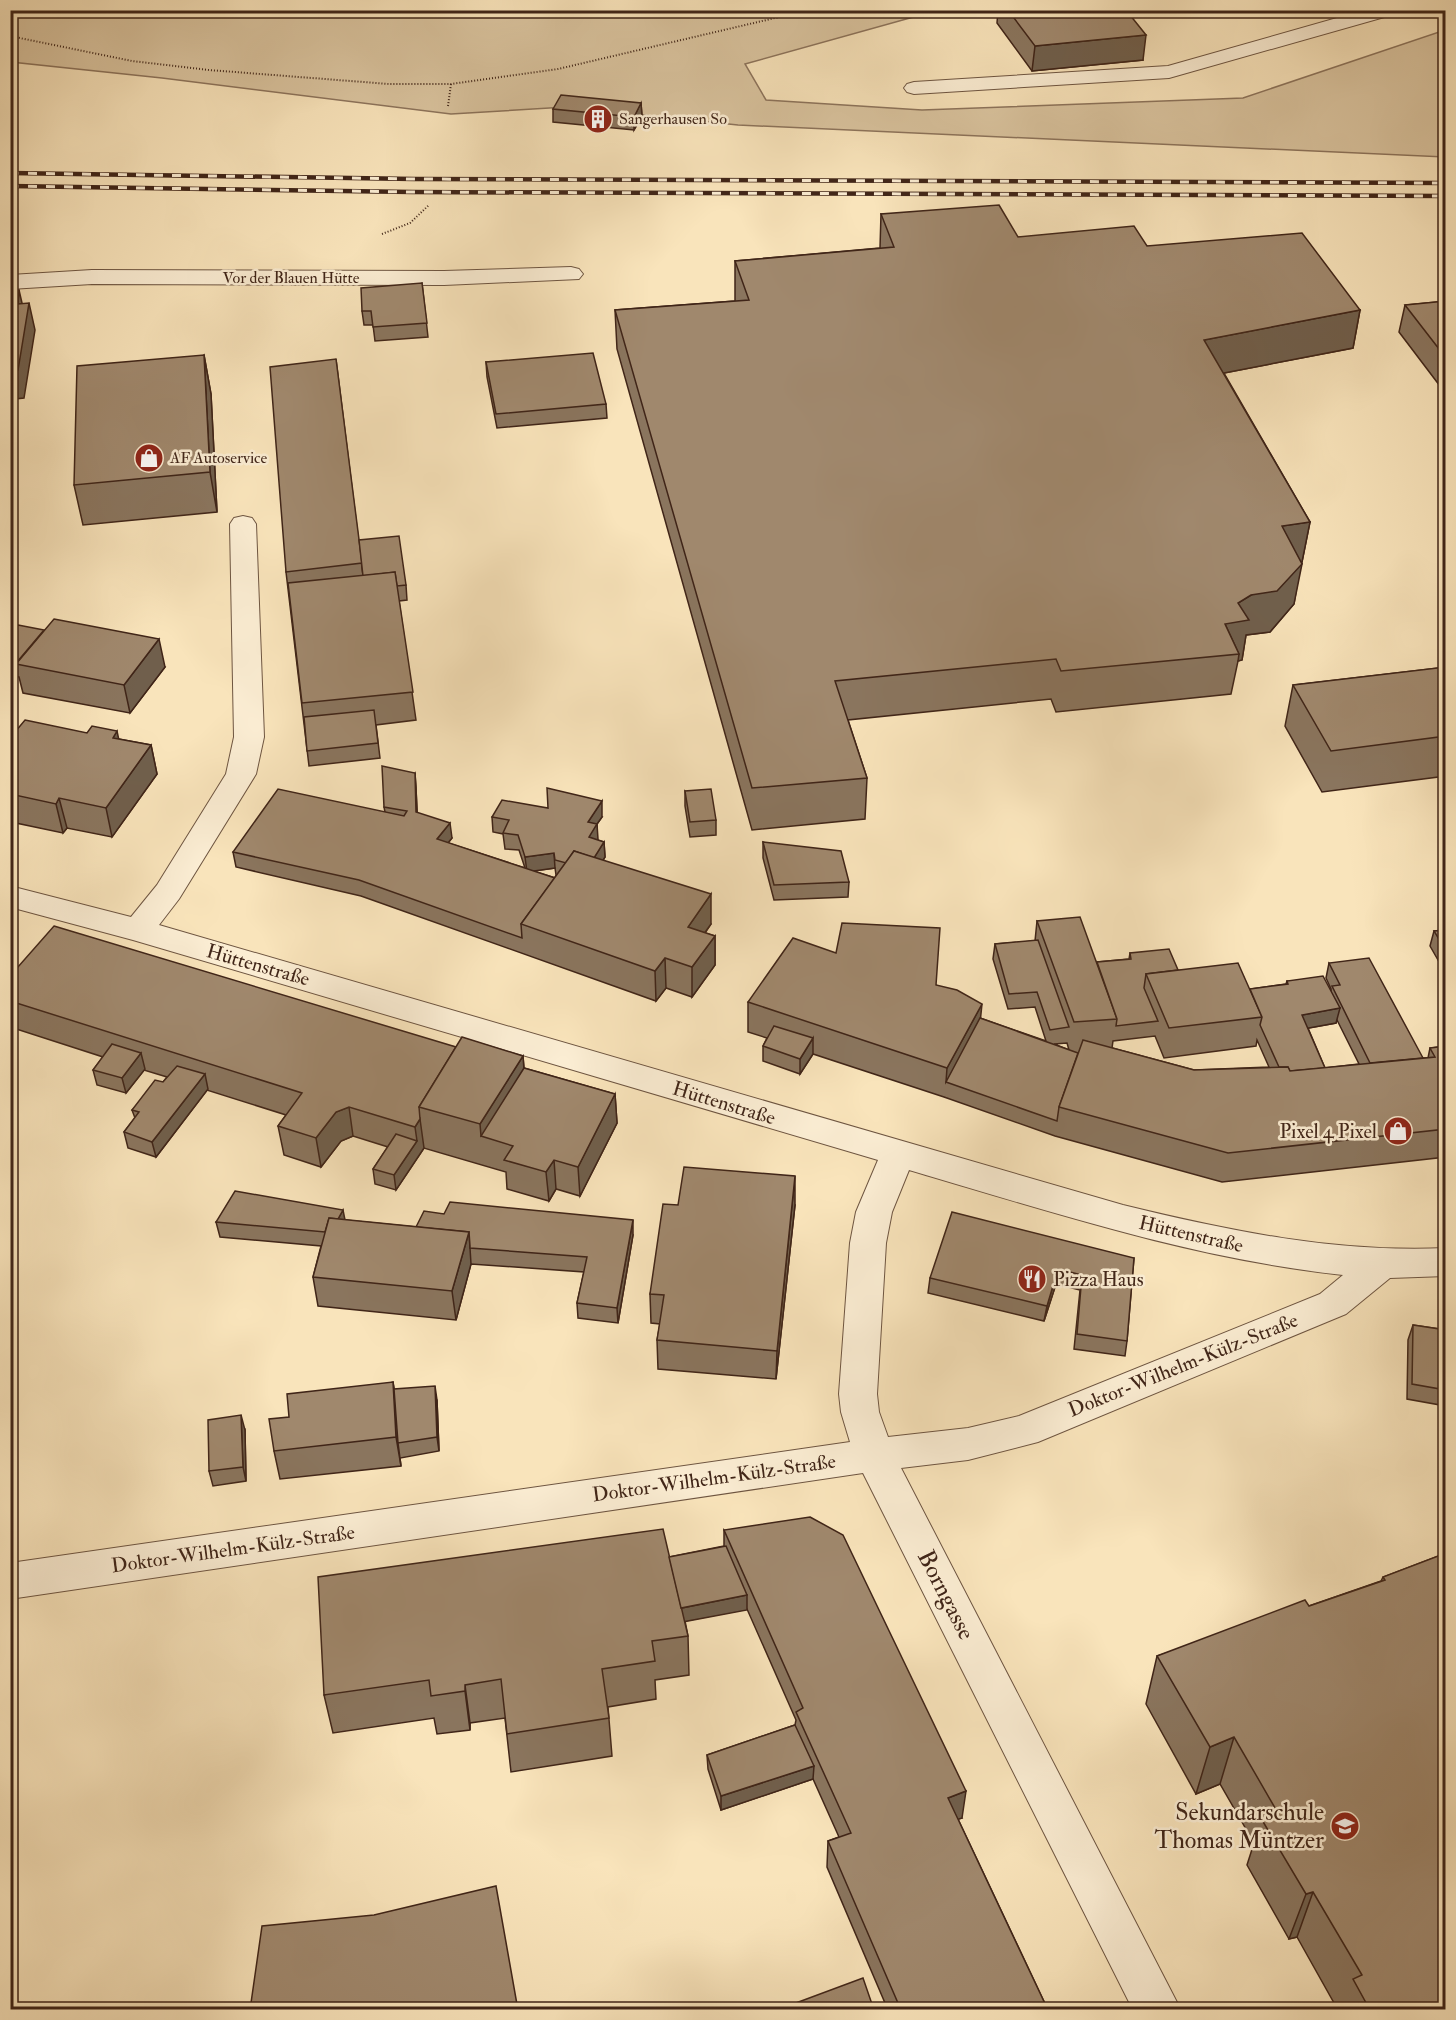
<svg xmlns="http://www.w3.org/2000/svg" width="1456" height="2020" viewBox="0 0 1456 2020" font-family="'IM FELL Double Pica',serif">
  <style>
    .green { fill: #dac49f; stroke: #8d745c; stroke-width: 1.5 }
    .lines { fill: none; stroke-linecap: round; stroke-linejoin: round }
    .minor-casing { stroke: #6e5541; stroke-width: 2 }
    .path { stroke: #402518; stroke-width: 2; stroke-dasharray: 1 2; stroke-linecap: butt }
    .minor { fill: #fbedd3; fill-rule: evenodd }
    .rail-casing { stroke: #402518; stroke-width: 4.5 }
    .rail { stroke: #fbedd3; stroke-width: 3; stroke-dasharray: 9; stroke-linecap: butt }
    .wall { fill: #8a755e; stroke: #402518; stroke-width: 1.5; fill-rule: evenodd }
    .shaded-wall { fill: #705f4c; stroke: #402518; stroke-width: 1.5 }
    .building { fill: #a0886d; stroke: #402518; stroke-width: 1.5 }
    .labels { text-anchor: middle; dominant-baseline: central; stroke-width: 5; stroke-linejoin: round; paint-order: stroke }
    .far-poi-label { font-size: 16px; fill: #402518; stroke: #fbedd3; text-anchor: start }
    .far-street-label { font-size: 16px; fill: #402518; stroke: #fbedd3 }
    .street-label { font-size: 20px; fill: #402518; stroke: #fbedd3 }
    .poi-label { font-size: 20px; fill: #402518; stroke: #fbedd3; text-anchor: end }
    .near-street-label { font-size: 24px; fill: #402518; stroke: #fbedd3 }
    .near-poi-label { font-size: 24px; fill: #402518; stroke: #fbedd3; text-anchor: end }
  </style>
  <rect width="100%" height="100%" fill="#f9e4bb"/>
  <filter id="stains"><feTurbulence type="fractalNoise" baseFrequency=".00333" numOctaves="4"/><feColorMatrix values="0 0 0 0 .2 0 0 0 0 .09 0 0 0 0 .02 0 0 0 .5 -.17"/></filter>
  <radialGradient id="worn" r=".72"><stop offset=".6" stop-color="#630" stop-opacity="0"/><stop offset="1" stop-color="#630" stop-opacity=".3"/></radialGradient>
  <polygon class="green" points="11,11 935,11 745,64 766,100 922,110 1243,98 1445,30 1445,157 738,125 566,107 451,114 162,78 11,62"/>
  <g class="lines">
    <g class="minor-casing">
      <g id="minor">
        <polygon points="1365,10 1397,10 1395,14 1169,78 914,94 907,92 904,88 907,84 914,82 1168,66"/>
        <polygon points="571,267 579,269 583,274 579,279 444,285 92,284 10,289 10,275 92,270 444,271"/>
        <path d="M243,516l9,2 4,6 8,213 -8,37 -77,125 -20,26 964,280c107,26 212,48 323,43v28l-56,2 -44,36 -308,128 -70,18 -67,8 280,542h-48l-270,-537 -853,126v-36l840,-121 -9,-30 -2,-18 11,-151 6,-31 22,-52 -745,-220 -123,-33v-21l121,31 26,-32 69,-111 8,-37 -4,-213 4,-6zM909,1170c143,42 285,89 434,105l-23,19 -301,122 -51,12 -80,9 -9,-25 -2,-18 9,-151 6,-31z"/>
      </g>
    </g>
    <g class="path">
      <polyline points="10,36 132,61 209,70 389,84 451,84 558,69 809,10"/>
      <polyline points="448,106 451,84"/>
      <polyline points="382,234 410,223 429,205"/>
    </g>
    <use href="#minor" class="minor"/>
    <g class="rail-casing">
      <g id="rail">
        <polyline points="10,173 414,179 1446,183"/>
        <polyline points="10,186 412,192 1446,196"/>
      </g>
    </g>
    <use href="#rail" class="rail"/>
  </g>
  <g class="wall">
    <polygon points="998,10 1126,10 1143,60 1032,71 997,23"/>
    <polygon points="641,103 642,116 634,130 553,122 553,109"/>
    <polygon points="881,214 1018,237 1147,246 1360,310 1353,348 1224,373 1310,522 1302,562 1301,562 1294,604 1270,632 1246,635 1242,660 1238,661 1231,694 1056,712 1051,699 848,720 867,778 865,819 752,830 617,349 615,310 735,301 735,261 880,248"/>
    <polygon points="422,283 428,337 375,341 373,325 364,325 362,311"/>
    <polygon points="1446,301 1446,394 1399,332 1405,305"/>
    <polygon points="204,355 211,394 217,512 83,525 74,485"/>
    <polygon points="336,359 363,576 406,585 407,600 399,601 416,720 376,725 380,758 309,766 286,572"/>
    <polygon points="486,362 606,404 607,418 497,428 487,377"/>
    <polygon points="10,635 165,667 130,713 23,693 19,677 10,676"/>
    <polygon points="1446,667 1446,776 1322,792 1285,726 1293,685"/>
    <polygon points="10,738 119,739 151,745 157,774 112,837 67,828 63,833 16,823 14,817 10,816"/>
    <path d="M415,773l1,15 1,25 35,25 -4,5 77,25 -6,-18 -14,-1 -2,-15 -10,-2 -1,-15h110l-5,7v16l7,2 1,15 -2,3 108,64 -6,9 10,3v29l-23,32 -26,-9 -10,13 -295,-105 -125,-29 -3,-15 152,-40 -1,-5zM555,868l1,7 -1,3 -22,-7z"/>
    <polygon points="685,791 716,820 716,835 690,837 685,806"/>
    <polygon points="763,842 849,882 848,897 774,900 763,858"/>
    <path d="M1037,921l60,41 32,-3 1,-6 48,17 72,19 36,-5 1,-3 44,10v-2l-5,-11 3,-15 94,95h5l2,-10 16,-2v111l-224,25 -167,-46 -111,-39 -131,-43 -13,20 -37,-13v-15l4,-8 -19,-6v-30l88,-49 100,32 44,33 66,23 -11,-34 -27,2 -15,-50 2,-15 40,-3zM1337,1020l22,44 -34,4 -17,-40 28,-5zM1155,1036l9,22 92,-12 1,-6 12,27 -75,3 -82,-22 1,-7zM1067,1043l2,7 -15,-6z"/>
    <polygon points="1446,930 1446,974 1430,946 1434,931"/>
    <polygon points="10,976 456,1047 523,1056 524,1068 615,1094 617,1123 580,1196 556,1189 549,1201 507,1189 506,1172 424,1148 396,1190 375,1184 373,1169 388,1147 353,1136 341,1141 321,1167 284,1155 278,1126 286,1115 207,1090 156,1157 128,1148 124,1132 135,1118 132,1110 163,1082 167,1077 144,1070 126,1093 97,1085 93,1070 103,1057 10,1027"/>
    <polygon points="678,1205 795,1205 776,1379 658,1369 657,1340 660,1324 651,1323 650,1294"/>
    <polygon points="444,1214 633,1235 618,1323 578,1318 577,1303 584,1272 471,1264 456,1320 318,1306 313,1277 321,1246 220,1237 216,1222 345,1220 416,1227"/>
    <polygon points="1134,1258 1127,1341 1125,1356 1074,1349 1080,1290 1056,1284 1044,1321 928,1293 930,1278"/>
    <polygon points="1413,1325 1446,1330 1446,1406 1407,1399 1408,1340"/>
    <polygon points="393,1382 394,1390 437,1400 439,1451 400,1458 401,1466 280,1479 274,1451 289,1417"/>
    <polygon points="245,1430 246,1481 213,1486 209,1471"/>
    <polygon points="724,1530 962,1818 958,1819 1048,2010 888,2010 827,1867 828,1841 839,1837 813,1779 721,1810 708,1769 707,1755 795,1725 796,1720 747,1609 685,1621 688,1636 689,1675 655,1680 656,1699 608,1707 612,1756 511,1772 505,1718 470,1723 470,1730 437,1734 434,1718 333,1733 324,1695 669,1557 724,1546"/>
    <polygon points="1446,1553 1446,2010 1338,2010 1297,1937 1289,1939 1247,1865 1254,1843 1220,1784 1196,1794 1146,1704 1157,1656 1309,1606 1381,1581 1383,1577"/>
  </g>
  <g class="shaded-wall">
    <polygon points="1146,35 1143,60 1032,71 1035,46"/>
    <polygon points="641,103 642,116 634,130 634,117"/>
    <polygon points="19,290 25,316 18,304"/>
    <polygon points="29,303 35,330 24,398 15,399 10,432 10,371"/>
    <polygon points="1360,310 1353,348 1198,378 1204,340"/>
    <polygon points="204,355 211,394 217,512 210,472"/>
    <polygon points="1310,522 1302,562 1275,566 1282,526"/>
    <polygon points="1302,564 1294,604 1270,632 1246,635 1242,660 1238,661 1239,654 1225,624 1238,603"/>
    <polygon points="159,639 165,667 130,713 124,685"/>
    <polygon points="117,731 123,760 113,738"/>
    <polygon points="151,745 157,774 112,837 106,808"/>
    <polygon points="415,773 416,788 418,828 416,812"/>
    <polygon points="59,798 67,828 63,833 56,804"/>
    <polygon points="602,801 602,817 597,824 598,839 589,852 588,822"/>
    <polygon points="450,823 452,838 439,854 437,839"/>
    <polygon points="604,842 605,857 588,884 587,868"/>
    <polygon points="554,853 555,868 527,872 525,857"/>
    <polygon points="711,894 711,924 688,956 688,927"/>
    <polygon points="10,915 17,940 10,949"/>
    <polygon points="715,936 715,965 692,997 692,967"/>
    <polygon points="665,958 666,988 656,1001 655,971"/>
    <polygon points="982,1004 979,1033 946,1082 947,1068"/>
    <polygon points="1340,1008 1336,1023 1298,1030 1302,1015"/>
    <polygon points="813,1038 813,1054 800,1074 800,1059"/>
    <polygon points="141,1053 145,1069 126,1093 122,1078"/>
    <polygon points="523,1056 526,1097 481,1136 480,1124"/>
    <polygon points="205,1074 208,1089 156,1157 152,1142"/>
    <polygon points="615,1094 617,1123 580,1196 578,1167"/>
    <polygon points="349,1107 353,1136 341,1141 321,1167 316,1138 336,1112"/>
    <polygon points="420,1119 424,1148 396,1190 394,1175 417,1141 415,1127"/>
    <polygon points="554,1160 556,1189 549,1201 546,1172"/>
    <polygon points="795,1176 795,1205 776,1379 777,1351"/>
    <polygon points="343,1210 346,1225 331,1232"/>
    <polygon points="633,1220 633,1235 618,1323 617,1308"/>
    <polygon points="469,1232 471,1264 456,1320 452,1291"/>
    <polygon points="1058,1269 1056,1284 1044,1321 1047,1306"/>
    <polygon points="393,1382 398,1411 398,1443 401,1466 396,1437"/>
    <polygon points="435,1386 437,1400 439,1451 437,1437"/>
    <polygon points="241,1415 245,1430 246,1481 243,1467"/>
    <polygon points="747,1595 747,1610 677,1623 677,1609"/>
    <polygon points="465,1685 470,1723 470,1730 465,1691"/>
    <polygon points="1234,1737 1220,1784 1196,1794 1210,1747"/>
    <polygon points="814,1766 813,1779 721,1810 721,1796"/>
    <polygon points="966,1791 962,1818 945,1824 948,1798"/>
    <polygon points="1313,1892 1297,1937 1289,1939 1306,1894"/>
  </g>
  <g class="building">
    <polygon points="1008,10 1126,10 1146,35 1035,46"/>
    <polygon points="561,95 641,103 634,117 553,109"/>
    <polygon points="999,205 1018,237 1134,226 1147,246 1302,233 1360,310 1204,340 1310,522 1282,526 1302,564 1277,591 1251,595 1238,603 1249,620 1225,624 1239,654 1061,671 1056,659 835,681 867,778 752,788 615,310 749,300 735,261 894,247 881,214"/>
    <polygon points="422,283 427,323 373,327 371,311 362,311 361,288"/>
    <polygon points="10,290 19,290 18,304 29,303 18,370 10,371"/>
    <polygon points="1446,301 1446,358 1405,305"/>
    <polygon points="593,353 606,404 496,414 486,362"/>
    <polygon points="204,355 210,472 74,485 77,366"/>
    <polygon points="336,359 362,563 286,572 270,367"/>
    <polygon points="399,536 406,585 397,586 395,572 363,576 359,540"/>
    <polygon points="395,572 413,692 302,703 288,583"/>
    <polygon points="54,619 159,639 124,685 16,664"/>
    <polygon points="18,625 44,630 17,662 10,661 10,635"/>
    <polygon points="1446,667 1446,736 1331,751 1293,685"/>
    <polygon points="374,710 378,743 307,751 304,717"/>
    <polygon points="25,720 87,733 92,726 117,731 113,738 151,745 106,808 59,798 56,804 10,794 10,791 12,789 10,789 10,738"/>
    <polygon points="382,766 415,773 416,812 450,823 437,839 555,878 521,924 522,938 359,880 233,852 278,789 404,816 407,811 384,807"/>
    <polygon points="547,788 602,801 588,822 597,824 589,837 604,842 594,858 574,851 566,863 555,860 554,853 525,857 518,835 503,833 509,820 492,817 502,800 548,808"/>
    <polygon points="711,789 716,820 690,822 685,791"/>
    <polygon points="763,842 841,851 849,882 774,885"/>
    <polygon points="574,851 711,894 688,927 715,936 692,967 665,958 655,971 521,924"/>
    <polygon points="1080,917 1117,1019 1074,1022 1037,921"/>
    <polygon points="842,923 940,928 936,985 957,990 982,1004 947,1068 748,1002 793,938 836,953"/>
    <polygon points="54,926 456,1047 419,1107 420,1119 415,1127 349,1107 336,1112 316,1138 278,1126 302,1093 10,1001 10,976"/>
    <polygon points="1446,930 1446,951 1434,931"/>
    <polygon points="1038,940 1069,1027 1050,1030 1037,992 1009,994 995,944"/>
    <polygon points="1169,949 1178,970 1146,974 1144,988 1158,1021 1116,1026 1117,1019 1097,962 1131,959 1130,953"/>
    <polygon points="1369,958 1423,1058 1370,1063 1332,986 1340,985 1329,963"/>
    <polygon points="1238,963 1262,1017 1169,1028 1146,974"/>
    <polygon points="1323,976 1340,1008 1302,1015 1325,1068 1290,1071 1288,1067 1279,1067 1260,1025 1262,1017 1250,989 1288,984 1287,981"/>
    <polygon points="980,1018 1078,1053 1059,1107 1057,1121 946,1082"/>
    <polygon points="774,1026 813,1038 800,1059 763,1046"/>
    <polygon points="462,1037 523,1056 480,1124 419,1107"/>
    <polygon points="1083,1040 1194,1070 1288,1067 1290,1071 1435,1057 1430,1048 1446,1046 1446,1129 1228,1153 1059,1107"/>
    <polygon points="112,1044 141,1053 122,1078 93,1070"/>
    <polygon points="177,1066 205,1074 152,1142 124,1132 139,1112 132,1110 155,1080 163,1082"/>
    <polygon points="524,1068 615,1094 578,1167 554,1160 546,1172 504,1160 513,1146 481,1136"/>
    <polygon points="396,1134 417,1141 394,1175 373,1169"/>
    <polygon points="684,1167 795,1176 777,1351 657,1340 664,1295 650,1294 663,1204 678,1205"/>
    <polygon points="235,1191 343,1210 338,1219 329,1218 325,1232 216,1222"/>
    <polygon points="450,1202 633,1220 617,1308 577,1303 587,1257 470,1248 470,1246 469,1232 416,1227 424,1211 444,1214"/>
    <polygon points="952,1212 1134,1258 1127,1341 1077,1334 1082,1275 1058,1269 1047,1306 930,1278"/>
    <polygon points="329,1218 469,1232 452,1291 313,1277"/>
    <polygon points="1413,1325 1446,1330 1446,1390 1412,1384"/>
    <polygon points="393,1382 396,1437 274,1451 269,1419 289,1417 287,1394"/>
    <polygon points="435,1386 437,1437 398,1443 394,1389"/>
    <polygon points="241,1415 243,1467 209,1471 208,1420"/>
    <polygon points="810,1517 843,1535 966,1791 948,1798 1048,2010 901,2010 828,1841 851,1833 796,1712 803,1708 724,1530"/>
    <polygon points="663,1529 688,1636 652,1641 655,1661 602,1669 609,1718 507,1734 501,1679 465,1685 465,1691 431,1696 429,1680 324,1695 318,1577"/>
    <polygon points="726,1546 747,1595 681,1608 669,1557"/>
    <polygon points="1446,1553 1446,2010 1370,2010 1353,1979 1362,1975 1313,1892 1306,1894 1262,1820 1278,1813 1234,1737 1210,1747 1157,1656 1305,1600 1309,1606 1385,1580 1383,1577"/>
    <polygon points="795,1725 814,1766 721,1796 707,1755"/>
    <polygon points="496,1886 518,2010 250,2010 262,1926 374,1915"/>
    <polygon points="863,1978 874,2010 777,2010"/>
  </g>
  <defs>
    <g id="building-disc" transform="scale(1.5)"><circle r="9.5" fill="#8f2418" stroke="#fbedd3"/><path d="M-4-6H4V6H1V3H-1V6H-4ZM-2.5-4.3h1.7v1.8h-1.7ZM.8-4.3h1.7v1.8H.8ZM-2.5-1h1.7V.8h-1.7ZM.8-1h1.7V.8H.8Z" fill="#fff"/></g>
    <g id="shop-disc" transform="scale(1.5)"><circle r="9.5" fill="#8f2418" stroke="#fbedd3"/><path d="M-5-2.5h2.3a2.7 3.5 0 0 1 5.4 0H5L5.5 6h-11ZM-1.5-2.5h3a1.5 2.3 0 0 0-3 0Z" fill="#fff"/></g>
    <g id="restaurant-disc" transform="scale(1.5)"><circle r="9.5" fill="#8f2418" stroke="#fbedd3"/><path d="M-5-6h1v4h1v-4h1v4h1v-4h1v5L-1.5 .5V6h-2V.5L-5-1ZM5-6V6H3V1.5H1.5Q1.5-4 5-6Z" fill="#fff"/></g>
    <g id="school-disc" transform="scale(1.5)"><circle r="9.5" fill="#8f2418" stroke="#fbedd3"/><path d="M0-5L7-2L0 1L-7-2ZM-4 1L0 2.5L4 1V4Q0 6-4 4Z" fill="#fff"/></g>
  </defs>
  <g fill-rule="evenodd">
    <use href="#building-disc" x="598" y="119"/>
    <use href="#shop-disc" x="149" y="458"/>
    <use href="#shop-disc" x="1398" y="1131"/>
    <use href="#restaurant-disc" x="1032" y="1279"/>
    <use href="#school-disc" x="1345" y="1826"/>
  </g>
  <g class="labels">
    <g class="far-poi-label">
      <text x="619" y="119">Sangerhausen So</text>
      <text x="170" y="458">AF Autoservice</text>
    </g>
    <g class="far-street-label">
      <text x="291" y="278">Vor der Blauen Hütte</text>
    </g>
    <g class="street-label">
      <text transform="translate(258 965) rotate(16)">Hüttenstraße</text>
      <text transform="translate(724 1103) rotate(17)">Hüttenstraße</text>
      <text transform="translate(1191 1234) rotate(13)">Hüttenstraße</text>
      <text transform="translate(1183 1365) rotate(-22)">Doktor-Wilhelm-Külz-Straße</text>
      <text transform="translate(714 1478) rotate(-8)">Doktor-Wilhelm-Külz-Straße</text>
      <text transform="translate(233 1549) rotate(-8)">Doktor-Wilhelm-Külz-Straße</text>
    </g>
    <g class="poi-label">
      <text x="1377" y="1131">Pixel 4 Pixel</text>
      <text x="1053" y="1279" text-anchor="start">Pizza Haus</text>
    </g>
    <g class="near-street-label">
      <text transform="translate(946 1595) rotate(63)">Borngasse</text>
    </g>
    <g class="near-poi-label">
      <text x="1324" y="1812">Sekundarschule<tspan x="1324" dy="28">Thomas Müntzer</tspan></text>
    </g>
  </g>
  <rect width="1456" height="2020" fill="none" stroke="#f9e4bb" stroke-width="36"/>
  <rect x="12" y="12" width="1432" height="1996" fill="none" stroke="#402518" stroke-width="3"/>
  <rect x="18" y="18" width="1420" height="1984" fill="none" stroke="#402518" stroke-width="1.5"/>
  <rect width="100%" height="100%" filter="url(#stains)"/>
  <rect width="100%" height="100%" fill="url(#worn)"/>
</svg>
